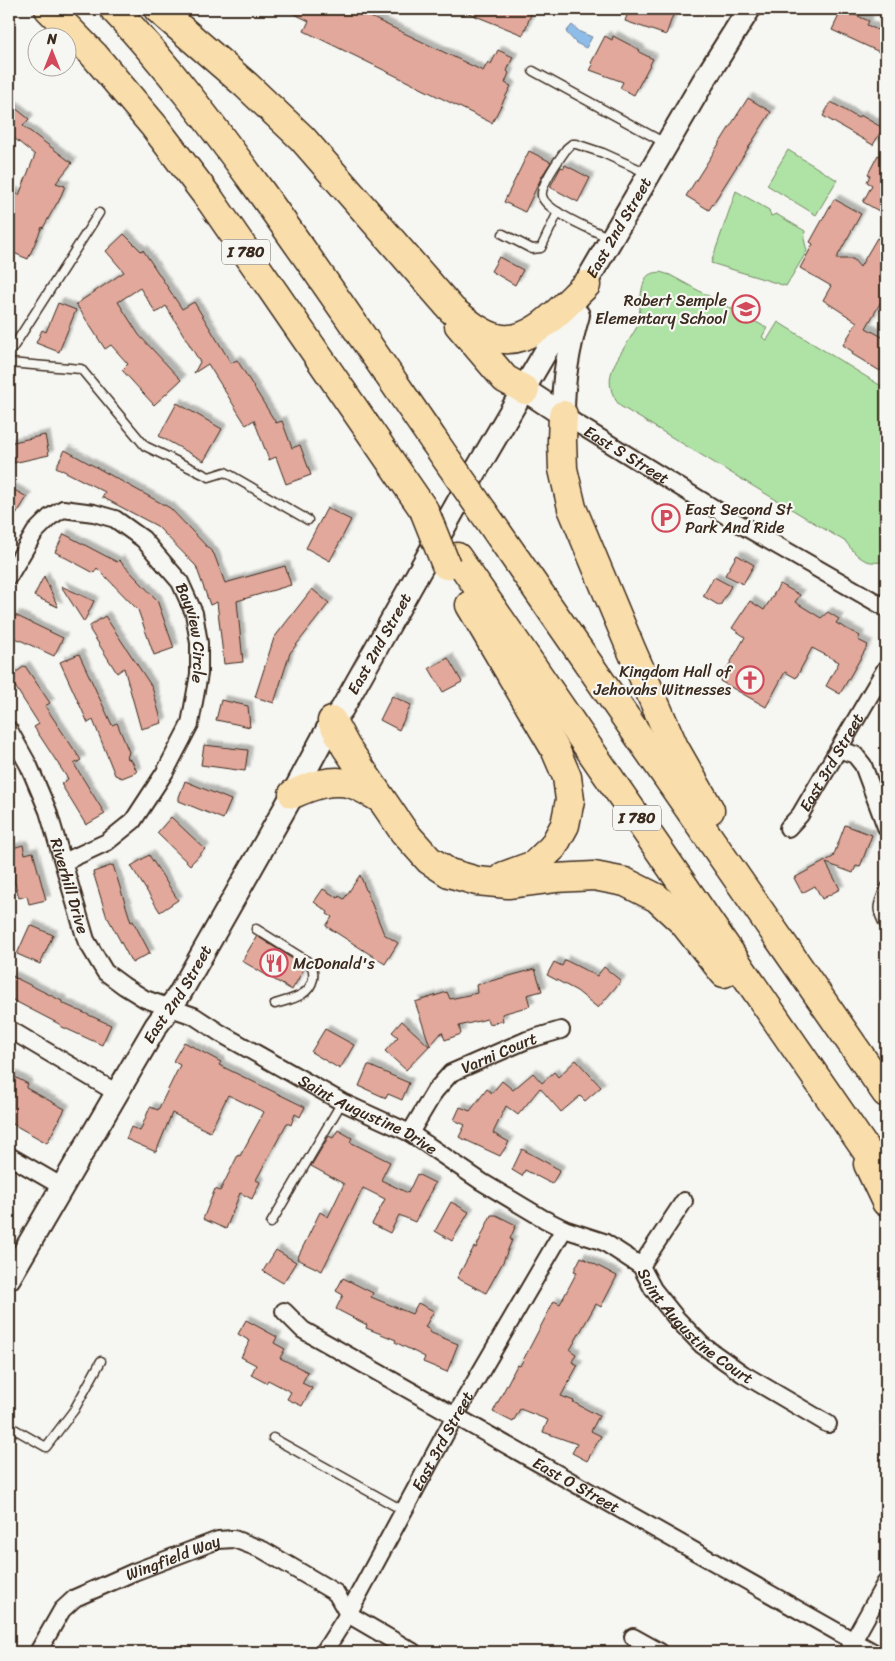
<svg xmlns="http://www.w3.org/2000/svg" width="895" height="1661" viewBox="0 0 895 1661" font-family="Sriracha,sans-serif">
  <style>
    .green { fill: #aee3a5; stroke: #748662 }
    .water { fill: #8fbde9; stroke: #6d8298 }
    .building { fill: #e1a89b; stroke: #3b2a1e; filter: url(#shadow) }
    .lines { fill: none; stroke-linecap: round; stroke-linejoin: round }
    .lane-casing { stroke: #3b2a1e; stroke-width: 11 }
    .street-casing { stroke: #3b2a1e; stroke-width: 20 }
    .secondary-casing { stroke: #3b2a1e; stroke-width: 26 }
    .highway-casing { stroke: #3b2a1e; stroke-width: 31 }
    .lane { stroke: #f6f6f2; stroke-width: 8 }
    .street { stroke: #f6f6f2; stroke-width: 16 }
    .secondary { stroke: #f6f6f2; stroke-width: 22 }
    .highway { stroke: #f9deab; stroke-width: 28 }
    .highway-bridge-casing { stroke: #3b2a1e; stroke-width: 31; stroke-linecap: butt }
    .highway-bridge { stroke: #f9deab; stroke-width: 28 }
    .labels { text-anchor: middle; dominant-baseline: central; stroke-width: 4.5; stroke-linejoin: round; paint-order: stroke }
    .shield { fill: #f6f6f2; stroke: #73675e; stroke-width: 1 }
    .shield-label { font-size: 15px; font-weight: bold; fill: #3b2a1e }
    .street-label { font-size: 16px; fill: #3b2a1e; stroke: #f6f6f2 }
    .poi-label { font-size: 16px; fill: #3b2a1e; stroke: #f6f6f2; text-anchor: end }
  </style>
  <defs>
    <filter id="shadow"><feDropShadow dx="4.5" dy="-4.5" stdDeviation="1" flood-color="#0004"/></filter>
  </defs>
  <rect width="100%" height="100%" fill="#f6f6f2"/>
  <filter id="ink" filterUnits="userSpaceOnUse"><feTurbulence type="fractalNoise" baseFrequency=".02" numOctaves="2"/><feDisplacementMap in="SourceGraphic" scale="10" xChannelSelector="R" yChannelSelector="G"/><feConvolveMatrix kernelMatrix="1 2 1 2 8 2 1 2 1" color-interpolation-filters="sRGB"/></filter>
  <g filter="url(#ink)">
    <g class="green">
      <polygon points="788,150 837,180 816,215 767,185"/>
      <polygon points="736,191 769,210 771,216 776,214 805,231 804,239 807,251 786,286 711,263"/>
      <path d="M660,272l10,3 97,53 -5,9 5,3 11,-18 108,67v172c-20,5 -29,-4 -40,-19l-226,-136c-21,-26 -4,-45 11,-69 2,-4 6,-9 7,-13 3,-13 1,-35 8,-46 3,-5 9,-5 14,-6z"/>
    </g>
    <polygon class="water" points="572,25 580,32 592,37 586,48 576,43 566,32"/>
    <g class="building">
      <polygon points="284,9 354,9 483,71 488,62 491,64 498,50 513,57 507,71 509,73 505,83 511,86 492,123 304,31 309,21"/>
      <polygon points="458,9 533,9 523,35"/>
      <polygon points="629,9 675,9 666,35 625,21"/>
      <polygon points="842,9 869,21 867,25 886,34 886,55 832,30"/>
      <polygon points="605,36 612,40 613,36 640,50 639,52 653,59 634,95 620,88 623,82 590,70 593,65 591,63"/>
      <polygon points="748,98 771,112 709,210 686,196"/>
      <polygon points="831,102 858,118 860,115 883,128 873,145 823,116"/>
      <polygon points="9,103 29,119 23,126 72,163 56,183 65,186 58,203 57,203 43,228 42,227 28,259 9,251 9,199 13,192 19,195 35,155 9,134"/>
      <polygon points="529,151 551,162 542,176 525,212 504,202"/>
      <polygon points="878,155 886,160 886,215 863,202 872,185 867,182 870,175 868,174"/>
      <polygon points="565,165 590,178 578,202 550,187 561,167 564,168"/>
      <polygon points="834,199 861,214 836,259 853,259 860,267 877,238 886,244 886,293 866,328 886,339 886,360 880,371 852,354 853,352 843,345 857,322 823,300 831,286 800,268 813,244 810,242"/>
      <polygon points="124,234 141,251 143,250 182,309 194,302 231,363 237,360 276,423 282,421 292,448 300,445 311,475 286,484 276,457 269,460 254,420 246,425 208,364 194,373 200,362 166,306 156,313 140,288 118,302 139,335 181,380 154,405 122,370 128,364 111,345 105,349 76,304 124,272 106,251"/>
      <polygon points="499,257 523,270 515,285 491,271"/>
      <polygon points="58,303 76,310 59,352 36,343 42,330 46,332"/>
      <polygon points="177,403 222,429 204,461 159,436"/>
      <polygon points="45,435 49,455 9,464 9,443"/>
      <polygon points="65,450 170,508 214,554 225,583 285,566 291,585 237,601 243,662 224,664 217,602 210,605 196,566 157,526 102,497 105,492 56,467"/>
      <polygon points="9,487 27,497 16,515 9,511"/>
      <polygon points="327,508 351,520 330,561 306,548"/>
      <polygon points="64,534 117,562 119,560 157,600 174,648 154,655 138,610 97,568 94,573 55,552"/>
      <polygon points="737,555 754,565 743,584 725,575"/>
      <polygon points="44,576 58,607 34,596"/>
      <polygon points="714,577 731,586 720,606 703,596"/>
      <polygon points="780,584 800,595 795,602 821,618 828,612 839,619 836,623 860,636 858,640 868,645 840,694 826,686 839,662 812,648 796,678 785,672 766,707 720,681 745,637 732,628 750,601 764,610"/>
      <polygon points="61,586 94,601 84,622"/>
      <polygon points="312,589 329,603 290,653 274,703 255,697 274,638"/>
      <polygon points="15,615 63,638 54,656 9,635 9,628"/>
      <polygon points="105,616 152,687 162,723 141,729 124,668 117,673 90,630 90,626"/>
      <polygon points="79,654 112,725 117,723 129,752 127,758 132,761 137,772 122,778 115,775 93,720 88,723 60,662"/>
      <polygon points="448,658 462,682 443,692 429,668"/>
      <polygon points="25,666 50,703 45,706 81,760 74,764 105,814 86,825 61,784 68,779 34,727 39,724 9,677"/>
      <polygon points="392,696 411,705 399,730 380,720"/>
      <polygon points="221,700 248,706 250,727 216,720"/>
      <polygon points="204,745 248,750 245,771 201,765"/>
      <polygon points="185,781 231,800 223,819 179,801 179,797"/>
      <polygon points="171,817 205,849 190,865 157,833"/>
      <polygon points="845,825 872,835 860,867 856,866 853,873 826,863 840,889 822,899 815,886 802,893 794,878 833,857"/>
      <polygon points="23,845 25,854 33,852 46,900 29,904 27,896 19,898 9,861 9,849"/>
      <polygon points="149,855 178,900 160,912 131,866"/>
      <polygon points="113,865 131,922 133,921 150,953 132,963 108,918 107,918 93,872"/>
      <polygon points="360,875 384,934 398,943 385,964 326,926 332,917 327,914 328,912 314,902 323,889 338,898 339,896 344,899"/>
      <polygon points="30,925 53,935 40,964 17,954"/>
      <polygon points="257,936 305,967 292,990 242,961"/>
      <polygon points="565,960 597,976 604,967 621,981 598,1008 577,991 547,975 554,962 562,966"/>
      <polygon points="535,969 542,991 527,995 530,1006 502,1014 503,1021 489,1024 487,1019 459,1026 461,1034 445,1040 442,1032 430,1046 415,1002 447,992 450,999 477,993 476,985"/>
      <polygon points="12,976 62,1001 62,1003 111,1025 102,1045 60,1026 61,1025 9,998 9,982"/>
      <polygon points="402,1021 429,1046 406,1070 385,1051 398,1037 392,1032"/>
      <polygon points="325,1029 354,1045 340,1069 311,1052"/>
      <polygon points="184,1042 221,1062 219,1065 305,1107 300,1117 295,1114 291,1125 287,1123 256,1180 260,1182 252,1199 240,1193 226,1229 203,1219 215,1189 220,1191 238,1155 240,1156 264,1112 228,1095 210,1132 172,1113 156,1152 126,1139 131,1127 140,1131 150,1107 158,1110 180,1065 173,1061"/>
      <polygon points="576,1060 601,1087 585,1101 580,1096 561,1112 540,1088 518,1115 506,1106 493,1133 509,1142 500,1156 459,1137 465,1125 454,1120 460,1107 470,1111 487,1089 492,1093 502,1081 513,1090 533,1073 542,1083 554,1072 558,1077"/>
      <polygon points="368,1065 409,1083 402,1100 388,1094 386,1098 359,1086"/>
      <polygon points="9,1074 28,1084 26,1088 65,1109 47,1143 9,1122"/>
      <polygon points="338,1130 352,1138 350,1142 390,1162 381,1180 408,1193 417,1174 435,1183 415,1222 399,1215 390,1233 372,1224 385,1199 363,1188 322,1271 297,1259 320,1212 328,1217 344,1184 311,1166 329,1136 333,1138"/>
      <polygon points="522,1149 560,1170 552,1184 525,1170 522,1176 512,1170"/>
      <polygon points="451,1202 469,1212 452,1241 435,1231"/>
      <polygon points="491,1215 496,1215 516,1225 510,1239 512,1240 503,1262 486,1293 457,1278 474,1247 476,1248"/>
      <polygon points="276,1250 296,1262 283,1283 263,1271"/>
      <polygon points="581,1257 617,1276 601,1307 596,1304 570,1350 576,1354 572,1362 578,1365 561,1396 574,1401 573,1402 599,1416 591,1431 601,1436 587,1461 572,1453 577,1444 543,1432 548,1420 520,1409 513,1422 493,1412 517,1365 520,1366 554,1301 560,1304 577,1272 574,1271"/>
      <polygon points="343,1278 373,1293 371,1297 412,1314 418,1303 434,1311 425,1327 430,1330 429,1332 458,1344 447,1372 423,1362 425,1357 395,1342 396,1340 366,1328 367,1325 336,1309 343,1295 336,1291"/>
      <polygon points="246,1320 277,1337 274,1343 285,1349 280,1358 308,1372 302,1383 312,1388 302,1406 287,1399 291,1392 268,1380 266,1383 251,1375 256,1365 241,1357 250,1341 238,1334"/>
    </g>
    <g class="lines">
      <g class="lane-casing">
        <g id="lane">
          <polyline points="533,71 665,143"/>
          <polyline points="503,234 532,249 541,248 558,212"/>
          <path d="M610,238c-13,-6 -65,-27 -68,-42 -2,-11 18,-38 25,-48l5,-4h4l27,9 44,20"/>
          <polyline points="9,351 12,349 99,213"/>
          <polyline points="9,363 81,369 145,446 209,477 225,472 308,520"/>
          <path d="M886,886c-9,20 -11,23 0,42"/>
          <path d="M256,929l51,32c6,5 7,10 6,18 -4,18 -23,20 -38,25"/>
          <polyline points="271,1223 342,1102"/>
          <polyline points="9,1426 46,1447 74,1410 101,1361"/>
          <polyline points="273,1438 404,1511"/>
        </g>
      </g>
      <g class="street-casing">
        <g id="street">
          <path id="s1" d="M563,415l175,108 148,85"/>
          <path id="s2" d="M9,576l26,-44 15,-15 13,-8 31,4 21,6 28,20 37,43 14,31 5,30v31l-9,50 -25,48 -32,49 -26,21 -43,20"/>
          <path id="s3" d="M9,730l20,36 19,45 38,129 19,32 19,14 21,13 49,17 26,17 122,69 68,31 72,49 62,37 20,10 40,13 37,24 12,23 24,30 25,26 41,29 85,50"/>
          <polyline points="839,749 855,755 863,765 886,827"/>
          <path id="s4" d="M788,828l12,-13 86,-147"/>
          <polyline points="9,1029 117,1093"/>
          <path id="s5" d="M410,1133l25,-42 16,-18 76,-33 34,-10"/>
          <polyline points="9,1156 61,1186"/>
          <polyline points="641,1266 684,1201"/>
          <path id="s6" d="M284,1311l19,19 570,322"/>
          <polyline points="633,1637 660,1652"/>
          <path id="s7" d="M38,1652l24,-42 13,-12 59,-26 84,-32 16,-1 29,11 73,43 12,21 65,38"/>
          <path id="s8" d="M324,1652l24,-38 107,-198 109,-187"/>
          <polyline points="847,1652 886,1582"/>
        </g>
      </g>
      <g class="secondary-casing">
        <g id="secondary">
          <polyline points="525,390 563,415"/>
          <path d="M563,415c0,-37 5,-65 15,-100"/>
          <path id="s9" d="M9,1278l147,-252 23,-31 114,-201 39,-73 10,-12 128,-228 233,-399 46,-73"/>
        </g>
      </g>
      <g class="highway-casing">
        <g id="highway">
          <polyline points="49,9 94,55 154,126 211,201 424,510"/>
          <path d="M114,9c54,57 101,120 147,183 59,82 116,166 173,249"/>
          <path d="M158,9l88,76 56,53 150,172c13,10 28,24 45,28 34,9 67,-33 89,-53"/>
          <polyline points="459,325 505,379 525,390"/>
          <polyline points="563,415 562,441 563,469 572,508 631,649 674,747 710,810"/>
          <polyline points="484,513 886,1093"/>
          <polyline points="457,557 886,1179"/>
          <polyline points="470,605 555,749 567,777 570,800 565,825 553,847 534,865 504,876"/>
          <polyline points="332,721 346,747 404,832 429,860 449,873 477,881 508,884 555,878 594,876 625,882 657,898 683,922 724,973"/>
          <path d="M293,794c18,-8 39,-16 59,-10 10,3 20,10 29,15"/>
          <polyline points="868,1164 886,1202"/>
        </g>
      </g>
      <use href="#lane" class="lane"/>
      <use href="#street" class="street"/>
      <use href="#secondary" class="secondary"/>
      <use href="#highway" class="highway"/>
      <g class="highway-bridge-casing">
        <g id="highway-bridge">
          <polyline points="434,441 484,513"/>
          <polyline points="424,510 446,565"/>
        </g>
      </g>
      <use href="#highway-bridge" class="highway-bridge"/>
    </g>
  </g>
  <defs>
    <g id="school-ring" transform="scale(1.4375)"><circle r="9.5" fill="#f6f6f2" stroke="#d1495b" stroke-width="1.5"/><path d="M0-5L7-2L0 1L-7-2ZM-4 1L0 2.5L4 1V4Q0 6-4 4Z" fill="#d1495b"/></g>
    <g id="parking-ring" transform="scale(1.4375)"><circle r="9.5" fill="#f6f6f2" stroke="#d1495b" stroke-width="1.5"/><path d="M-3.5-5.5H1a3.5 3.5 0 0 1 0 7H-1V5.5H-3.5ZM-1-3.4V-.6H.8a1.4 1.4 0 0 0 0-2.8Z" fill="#d1495b"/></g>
    <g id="church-ring" transform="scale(1.4375)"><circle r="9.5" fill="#f6f6f2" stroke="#d1495b" stroke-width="1.5"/><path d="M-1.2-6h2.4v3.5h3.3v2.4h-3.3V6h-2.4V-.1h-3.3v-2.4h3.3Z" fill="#d1495b"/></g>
    <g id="restaurant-ring" transform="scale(1.4375)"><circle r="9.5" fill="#f6f6f2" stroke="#d1495b" stroke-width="1.5"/><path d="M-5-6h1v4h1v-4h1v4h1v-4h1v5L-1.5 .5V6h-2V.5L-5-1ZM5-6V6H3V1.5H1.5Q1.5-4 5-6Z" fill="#d1495b"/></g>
  </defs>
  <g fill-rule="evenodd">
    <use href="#school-ring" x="746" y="309"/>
    <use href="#parking-ring" x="666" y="518"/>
    <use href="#church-ring" x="750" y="680"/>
    <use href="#restaurant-ring" x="274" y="963"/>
  </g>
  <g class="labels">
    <g class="shield">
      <rect x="222" y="239.5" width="48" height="25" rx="4"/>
      <rect x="613" y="805.5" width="48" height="25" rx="4"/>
    </g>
    <g class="shield-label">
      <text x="246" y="252">I 780</text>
      <text x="637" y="818">I 780</text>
    </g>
    <g class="street-label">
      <text stroke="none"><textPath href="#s9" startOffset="1215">East 2nd Street</textPath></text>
      <text stroke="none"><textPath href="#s1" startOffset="75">East S Street</textPath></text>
      <text stroke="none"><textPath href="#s2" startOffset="285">Bayview Circle</textPath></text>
      <text stroke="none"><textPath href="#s9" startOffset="735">East 2nd Street</textPath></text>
      <text stroke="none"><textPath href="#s4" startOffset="79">East 3rd Street</textPath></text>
      <text stroke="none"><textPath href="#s3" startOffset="168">Riverhill Drive</textPath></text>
      <text stroke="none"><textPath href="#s9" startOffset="330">East 2nd Street</textPath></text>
      <text stroke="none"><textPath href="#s5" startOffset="125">Varni Court</textPath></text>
      <text stroke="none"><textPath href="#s3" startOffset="562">Saint Augustine Drive</textPath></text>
      <text stroke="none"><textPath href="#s3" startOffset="958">Saint Augustine Court</textPath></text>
      <text stroke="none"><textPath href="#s8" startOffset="242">East 3rd Street</textPath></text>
      <text stroke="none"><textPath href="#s6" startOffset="341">East O Street</textPath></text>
      <text stroke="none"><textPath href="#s7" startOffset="172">Wingfield Way</textPath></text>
    </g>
    <g class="poi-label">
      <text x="727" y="300">Robert Semple<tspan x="727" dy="18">Elementary School</tspan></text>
      <text x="685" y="509" text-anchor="start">East Second St<tspan x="685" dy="18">Park And Ride</tspan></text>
      <text x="731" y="671">Kingdom Hall of<tspan x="731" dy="18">Jehovahs Witnesses</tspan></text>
      <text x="293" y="963" text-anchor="start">McDonald's</text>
    </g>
  </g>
  <rect width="895" height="1661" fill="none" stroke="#f6f6f2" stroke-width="30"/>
  <rect x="15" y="15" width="865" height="1631" fill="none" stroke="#3b2a1e" stroke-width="2" filter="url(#ink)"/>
  <g transform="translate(52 52)"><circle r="24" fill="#f6f6f2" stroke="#aba49d"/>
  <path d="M0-4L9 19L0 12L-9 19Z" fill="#d1495b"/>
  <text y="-8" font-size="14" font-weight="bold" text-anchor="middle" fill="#3b2a1e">N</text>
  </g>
</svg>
